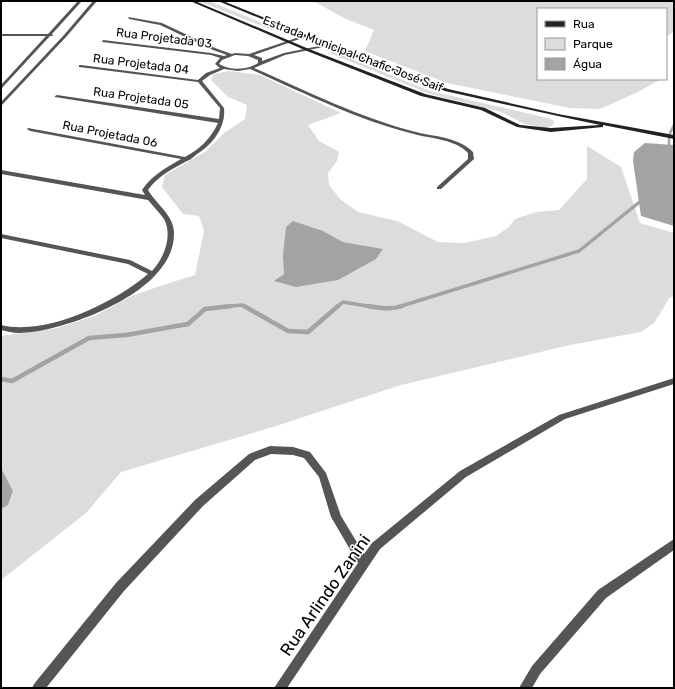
<svg xmlns="http://www.w3.org/2000/svg" width="675" height="689" viewBox="0 0 675 689" font-family="Rubik,sans-serif">
  <style>
    .green { fill: #dcdcdc; fill-rule: evenodd }
    .water { fill: #a3a3a3 }
    .lines { fill: none; stroke-linecap: round; stroke-linejoin: round }
    .stream-far2 { stroke: #a3a3a3; stroke-width: 2.5 }
    .stream-far1 { stroke: #a3a3a3; stroke-width: 3.5 }
    .stream { stroke: #a3a3a3; stroke-width: 4.5 }
    .street { fill: #555; fill-rule: evenodd }
    .secondary { fill: #222; fill-rule: evenodd }
    .labels { text-anchor: middle; dominant-baseline: central; stroke-width: 3; stroke-linejoin: round; paint-order: stroke }
    .far-street-label { font-size: 12px; fill: #000; stroke: #fff }
    .near-street-label { font-size: 17px; fill: #000; stroke: #fff }
  </style>
  <rect width="100%" height="100%" fill="#fff"/>
  <g class="green">
    <polygon points="198,1 209,1 277,29 272,30"/>
    <polygon points="313,1 674,1 674,31 666,37 666,9 538,9 538,79 661,79 638,92 600,109 570,108 447,83 365,51 374,30 346,19"/>
    <polygon points="334,52 430,91 548,118 553,120 554,122 553,125 546,128 525,124 501,112 430,94 329,53"/>
    <path d="M229,71l31,4 81,38 -33,12 11,16 20,11 -2,9 -9,12 1,12 11,14 18,13 39,9 41,21 26,1 32,-7 13,-9 6,-8 21,-7 23,-2 28,-31v-33l34,21 19,56 34,10v64h-4l-16,26 -13,9 -71,13 -169,40 -125,41 -155,46 -35,41 -85,67v-71l7,-4 5,-13 -12,-24v-132l56,-8 37,-12 38,-20 28,-10 35,-11 9,-44 -5,-15 -16,-2 -21,-27 3,-12 40,-23 19,-19 21,-14 2,-14 -19,-8 -17,-17 3,-6zM323,231l20,11 39,7 -107,32 9,-7z"/>
  </g>
  <g class="water">
    <polygon points="645,143 674,145 674,226 641,216 633,161 634,152"/>
    <polygon points="293,221 323,231 343,242 383,249 376,259 338,280 296,287 274,281 284,274 283,256 286,227"/>
    <polygon points="1,468 13,491 8,505 1,509"/>
  </g>
  <g class="lines">
    <g class="stream-far2">
      <polyline points="670,133 674,125"/>
      <polyline points="669,139 669,148"/>
    </g>
    <g class="stream-far1">
      <polyline points="221,307 242,305 246,307"/>
      <polyline points="337,307 343,302 373,307"/>
      <polyline points="398,307 579,251 642,200"/>
    </g>
    <g class="stream">
      <polyline points="244,306 288,331 308,332 338,306"/>
      <path d="M368,306c11,2 23,4 34,0"/>
      <polyline points="1,379 12,381 89,338 126,335 188,324 205,309 231,306"/>
    </g>
    <g class="street">
      <polygon points="78,1 82,1 52,34 53,36 50,36 1,89 1,85 46,36 1,36 1,34 48,34"/>
      <polygon points="93,1 97,1 66,37 1,106 1,102 64,35"/>
      <path d="M128,17l34,6 53,25 17,6 3,-1 14,1 56,-19 3,1 -54,19 8,3v3l22,-8 45,-9 -1,2 -43,9 -31,13c53,23 106,50 162,64 20,5 42,5 57,20l1,7 -33,30h-4v-2l31,-28v-6c-13,-14 -36,-14 -54,-19 -57,-14 -110,-41 -164,-65l-12,2 -14,-2 -14,6 -8,6 22,27c2,19 -11,36 -27,46 -4,3 -6,6 -10,7 -15,8 -29,15 -39,29 8,14 27,26 26,44 0,14 -6,27 -16,38 -26,32 -98,60 -139,61 -6,0 -12,-2 -18,-3v-5c45,11 113,-22 147,-51l-20,-10 -127,-26v-4l129,26 22,11c12,-13 21,-35 12,-52 -5,-7 -11,-13 -16,-19l-147,-26v-4l144,25 -3,-5c10,-15 24,-22 39,-31l-151,-28 -3,-2 1,-1 157,29c15,-8 26,-19 33,-34l-163,-26v-1l2,-1 162,24 1,-11 -22,-26 -119,-15v-2h2l117,15 8,-7 14,-5 -5,-4 5,-6 -9,-3 -109,-13 1,-2 108,13 13,3 3,-1 -14,-5 -53,-25 -31,-6zM235,55l13,1 10,4v3c-11,7 -28,8 -39,1l3,-4z"/>
      <polygon points="674,378 674,384 565,419 466,477 380,549 287,688 274,688 358,563 331,517 319,477 304,458 293,455 271,454 255,460 203,506 124,591 46,688 32,688 34,684 116,583 195,500 249,454 270,446 293,447 310,452 326,473 341,516 364,554 372,543 460,471 559,415"/>
      <polygon points="674,539 674,550 606,598 540,674 532,688 519,688 532,666 598,590"/>
    </g>
    <polygon class="secondary" points="190,1 195,1 309,49 425,94 485,108 520,125 551,128 600,125 558,116 445,91 337,50 218,1 223,1 339,48 448,89 558,114 674,135 674,139 603,125 603,127 551,132 517,127 481,110 421,96 307,51"/>
  </g>
  <g class="labels">
    <g class="far-street-label">
      <text transform="translate(164 38) rotate(7)">Rua Projetada 03</text>
      <text transform="translate(353 54) rotate(21)">Estrada Municipal Chafic José Saif</text>
      <text transform="translate(141 64) rotate(7)">Rua Projetada 04</text>
      <text transform="translate(141 98) rotate(8)">Rua Projetada 05</text>
      <text transform="translate(110 134) rotate(11)">Rua Projetada 06</text>
    </g>
    <g class="near-street-label">
      <text transform="translate(325 595) rotate(-55)">Rua Arlindo Zanini</text>
    </g>
  </g>
  <rect width="675" height="689" fill="none" stroke="#000000" stroke-width="4"/>
  <rect x="537" y="8" width="130" height="72" fill="#ffffff" stroke="#999999"/>
  <rect x="545" y="21" width="20" height="6" fill="#222222" stroke="#999999"/>
  <text x="573" y="28" font-size="12" fill="#000000">Rua</text>
  <rect x="545" y="38" width="20" height="12" fill="#dcdcdc" stroke="#999999"/>
  <text x="573" y="48" font-size="12" fill="#000000">Parque</text>
  <rect x="545" y="58" width="20" height="12" fill="#a3a3a3" stroke="#999999"/>
  <text x="573" y="68" font-size="12" fill="#000000">Água</text>
</svg>
